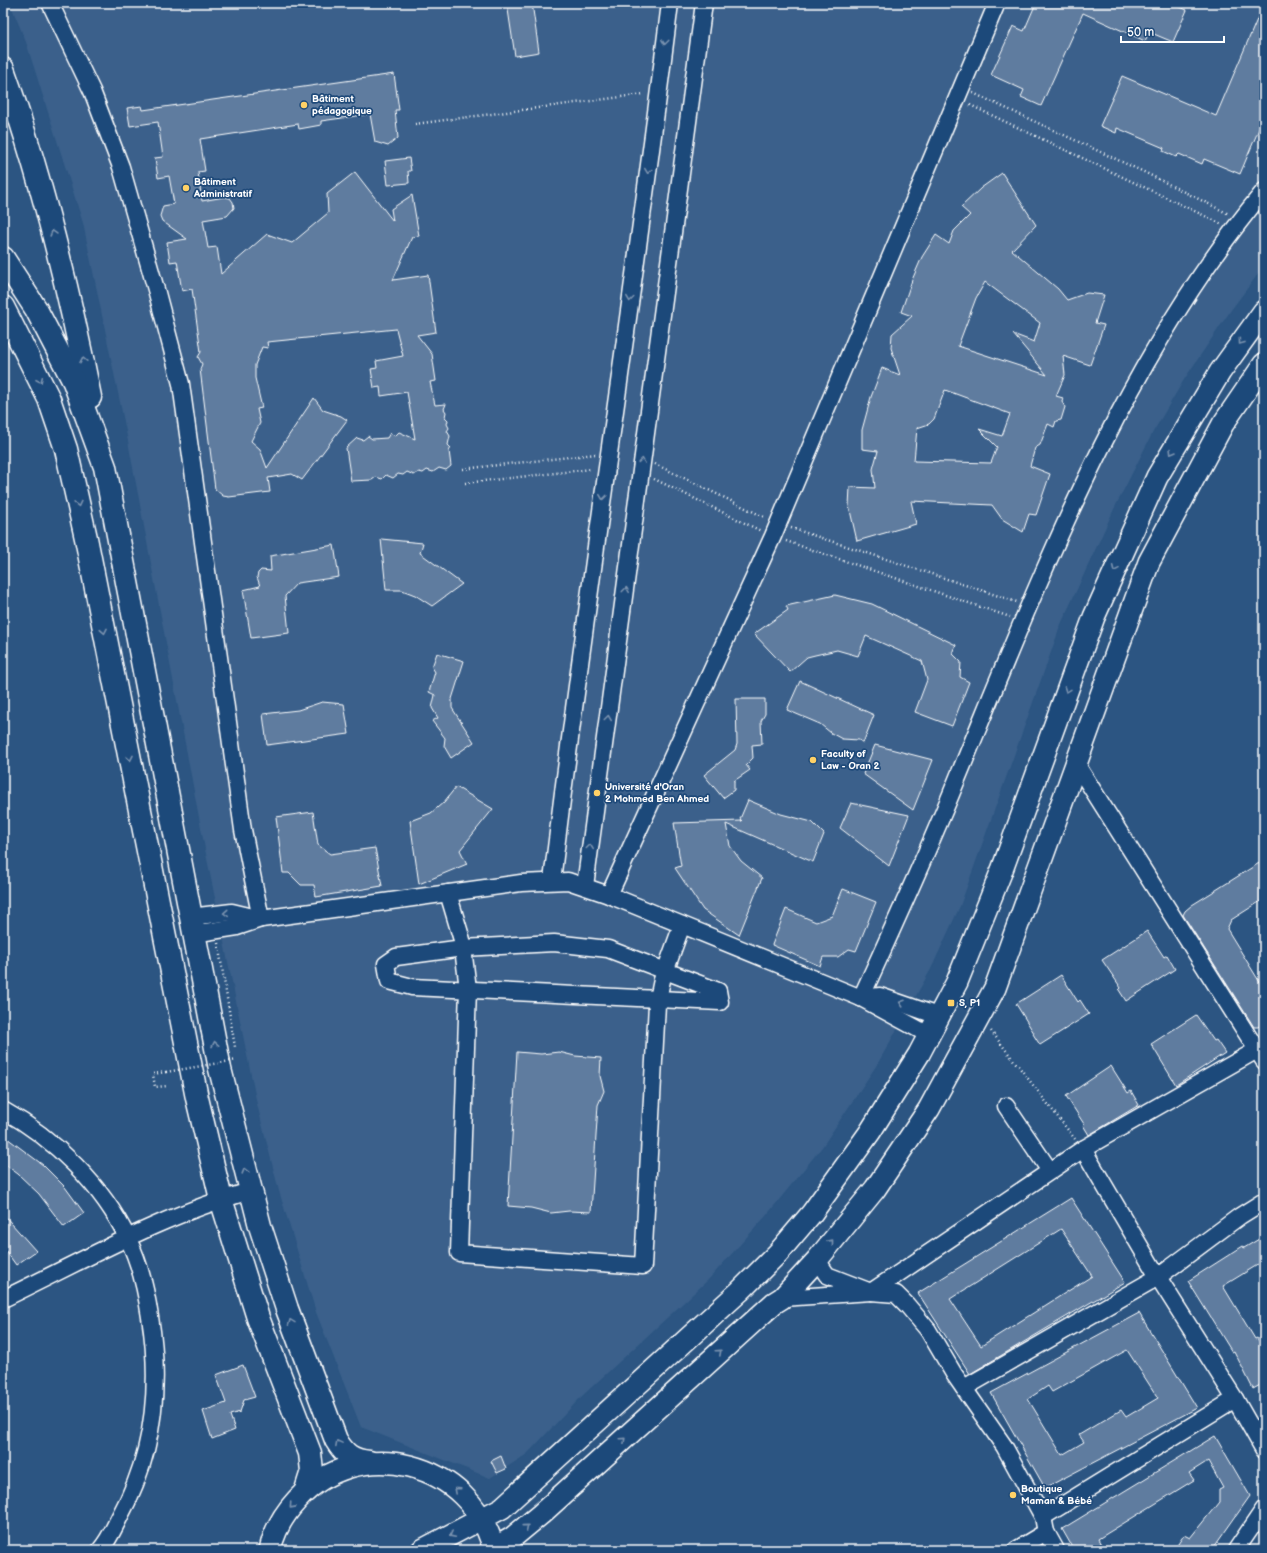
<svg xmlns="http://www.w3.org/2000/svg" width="1267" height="1553" viewBox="0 0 1267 1553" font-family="'Balsamiq Sans',sans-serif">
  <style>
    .built { fill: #3b618b }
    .building { fill: #5e7c9f; stroke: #fff; fill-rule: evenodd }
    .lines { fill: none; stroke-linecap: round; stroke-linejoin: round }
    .minor-casing { stroke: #fff; stroke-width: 19 }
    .major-casing { stroke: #fff; stroke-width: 24 }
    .highway-casing { stroke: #fff; stroke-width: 25 }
    .path { stroke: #fff; stroke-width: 2.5; stroke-dasharray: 1 3; stroke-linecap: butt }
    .minor { stroke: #1f4a7a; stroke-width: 16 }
    .major { stroke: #1f4a7a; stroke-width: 21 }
    .highway { stroke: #1f4a7a; stroke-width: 22 }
    .path-bridge { stroke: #fff; stroke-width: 2.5; stroke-dasharray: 1 3; stroke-linecap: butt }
    .oneway { stroke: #7992af }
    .poi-dot { fill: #ffd166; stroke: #1f4a7a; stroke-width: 1.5 }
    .labels { text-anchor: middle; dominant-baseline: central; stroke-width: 3.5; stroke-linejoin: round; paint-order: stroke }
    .poi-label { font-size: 10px; font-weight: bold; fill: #fff; stroke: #1f4a7a; text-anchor: start }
  </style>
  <rect width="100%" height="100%" fill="#2c5582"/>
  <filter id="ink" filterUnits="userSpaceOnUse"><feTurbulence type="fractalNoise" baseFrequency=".025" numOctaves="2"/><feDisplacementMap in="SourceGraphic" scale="8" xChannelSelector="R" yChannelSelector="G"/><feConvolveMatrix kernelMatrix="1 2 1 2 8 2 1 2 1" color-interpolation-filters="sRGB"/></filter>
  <g filter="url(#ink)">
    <polygon class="built" points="10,3 1264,3 1264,266 1231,310 1185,378 1153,432 1114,509 1061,624 960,906 931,969 878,1063 822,1147 765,1217 708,1280 582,1396 527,1454 490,1478 361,1427 316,1312 279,1191 257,1104 205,849 127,436 83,223 26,42"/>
    <g class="building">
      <polygon points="507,3 532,3 539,52 515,56"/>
      <polygon points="1036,3 1171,3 1187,10 1173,42 1149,32 1145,41 1083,13 1041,106 1021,97 1024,90 991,75 1013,26 1024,31"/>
      <polygon points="1264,3 1264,117 1240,174 1204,159 1202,164 1179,154 1176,157 1163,151 1164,148 1117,128 1116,133 1100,126 1122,76 1216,116"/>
      <polygon points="394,74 399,110 395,110 398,138 388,146 375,142 370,114 321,121 321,125 299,129 298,124 200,139 205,171 198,172 202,201 224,197 230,198 233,202 234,208 227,216 203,220 208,248 217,247 221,274 267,234 292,243 328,213 327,194 355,172 393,221 391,209 412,195 419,236 412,237 393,280 428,275 436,332 417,335 432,354 436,381 430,382 435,405 446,404 444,409 446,412 445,417 448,420 447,424 449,428 447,431 450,436 448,445 451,448 449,451 451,466 446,470 439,468 433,472 427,470 423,473 419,472 414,475 407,472 403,475 398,474 393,478 386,475 382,479 376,477 372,480 351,481 346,448 357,438 363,440 368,436 372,439 387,438 390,433 395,436 399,432 415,439 407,392 381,396 380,387 374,388 371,369 377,368 376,361 403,356 396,329 267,342 268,348 262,347 255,365 255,378 262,408 257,409 260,423 251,441 260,449 267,468 314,398 323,410 341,416 347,420 302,480 292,474 268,478 270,492 229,497 223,496 215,489 200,369 202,364 198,357 201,352 192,289 182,291 177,261 170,262 167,242 187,239 162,221 160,216 163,206 174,204 169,176 158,178 155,158 163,157 158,122 130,126 127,108 142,106 143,110"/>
      <polygon points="409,158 411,171 408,171 409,183 388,185 385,161"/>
      <path d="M1002,173l34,52 -24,25 46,39 9,11 20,-7 17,2 -9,28 9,2 -14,40 -27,-9 2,19 -9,21 7,2 -1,4 3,5 -4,13 -5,1 -2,6 -6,-3 -8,21 -5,3 -5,18 20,8 -14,41 -7,-1 -6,18 -21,-13 -10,-14 -81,-4 5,23 -59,17 -8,-35 1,-19 25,1 -2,-19 5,-18 -16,-2v-19l9,-33 11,-29 18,7 -9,-27 1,-14 20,-18 -11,-4 11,-32 10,-23 14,-22 13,9 5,-13 16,-16 -9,-8 20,-19zM985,282l55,41 -6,19 -21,-8 34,41 -89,-29 18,-48zM945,390l65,24 -8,22 -23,-7 18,18 -6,16 -77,-2 3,-33 12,-4 5,-5z"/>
      <polygon points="381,539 423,543 420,553 462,584 432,606 415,595 402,590 386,590"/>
      <polygon points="334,545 339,577 297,583 285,596 289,633 251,638 243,590 260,586 257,577 258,573 261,570 271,571 270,556"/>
      <polygon points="835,595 872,604 956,645 953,654 961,662 960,677 969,682 952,726 915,712 927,680 922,661 866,636 858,656 837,650 815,655 807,657 790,672 754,634 788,610 786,606"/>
      <polygon points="437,653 464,661 452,699 452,708 474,742 451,758 444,746 445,738 432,721 438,718 432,708 435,695 429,692 435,672 432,667"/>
      <polygon points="800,681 874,715 863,743 859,740 842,739 831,733 820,724 787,710"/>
      <polygon points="736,699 765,699 765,714 761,721 762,744 752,745 753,758 746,765 750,770 734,781 734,790 723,798 704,775 735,750 737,744"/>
      <polygon points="322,702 344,704 349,734 267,745 263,714 298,710"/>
      <polygon points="875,745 933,760 913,810 863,774"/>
      <polygon points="456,787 493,809 460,850 467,864 419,884 410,821 431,813 444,802"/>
      <polygon points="748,800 781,814 812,822 824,834 813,862 726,824 730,846 741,861 762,878 739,935 703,910 675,868 681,866 674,823 742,821 740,819"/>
      <polygon points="851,803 909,815 889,866 840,828"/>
      <polygon points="313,812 318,845 330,854 375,848 382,886 316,897 314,885 301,885 289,873 283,873 276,817"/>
      <polygon points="1264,860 1264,899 1231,920 1227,929 1264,989 1264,1023 1258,1027 1254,1027 1183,915 1185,911 1192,905"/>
      <polygon points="843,889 876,902 856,951 849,949 838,957 823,957 820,966 772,945 786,909 816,922 832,916"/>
      <polygon points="1147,931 1164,957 1167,955 1175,969 1126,1001 1119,990 1121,988 1102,960"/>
      <polygon points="1061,975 1078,1002 1080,1000 1089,1014 1040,1045 1033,1034 1034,1033 1016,1004"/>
      <polygon points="1196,1015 1214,1041 1216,1040 1225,1053 1176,1085 1151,1044"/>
      <polygon points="517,1052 541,1054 559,1052 575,1056 601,1058 600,1076 604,1091 598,1105 591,1212 569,1211 551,1213 531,1208 508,1206"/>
      <polygon points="1111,1066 1128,1093 1131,1091 1139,1105 1089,1135 1083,1125 1084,1124 1066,1096"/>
      <polygon points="3,1135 43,1165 65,1187 84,1213 64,1227 39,1194 18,1174 3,1163"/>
      <path d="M1071,1198l54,84 -155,92 -52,-81zM1061,1229l31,47 -111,70 -31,-47z"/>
      <polygon points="3,1214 36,1251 16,1265 3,1247"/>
      <polygon points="1264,1236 1264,1261 1223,1286 1255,1339 1257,1338 1259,1341 1264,1338 1264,1383 1253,1389 1234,1351 1232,1352 1188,1281 1243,1246 1244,1248"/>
      <path d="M1139,1313l58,95 -152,80 -54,-95zM1127,1350l31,48 -32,19 -5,-7 -42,25 5,7 -22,13 -34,-56 20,-13 4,6z"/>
      <polygon points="243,1365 255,1397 244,1400 240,1412 230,1415 235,1430 212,1439 203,1411 226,1403 216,1375"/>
      <polygon points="1215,1436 1250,1496 1212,1550 1174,1550 1184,1535 1190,1538 1219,1502 1219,1490 1223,1488 1208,1461 1189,1473 1194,1480 1098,1539 1104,1550 1074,1550 1062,1529"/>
      <polygon points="501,1456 506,1469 497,1473 491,1461"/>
    </g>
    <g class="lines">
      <g class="minor-casing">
        <g id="minor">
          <polyline points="50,3 92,91 121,167 157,293 181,384 243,830 261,919"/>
          <polyline points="1077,765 1264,1061"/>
          <path d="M552,881c35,-293 82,-585 118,-878"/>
          <polyline points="585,886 704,3"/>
          <polyline points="448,893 462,940 468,989 459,1253 643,1266 657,1004 662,980 682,925"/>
          <polyline points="609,895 773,536 997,3"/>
          <polyline points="190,917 232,912 261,919"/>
          <polyline points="193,934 237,927 261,919 521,883 568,881 609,895 861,998 929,1035"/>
          <polygon points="554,943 608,949 718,991 720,1002 412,987 389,981 386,964 396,957 463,948"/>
          <path d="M861,998c33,-73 67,-146 97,-221 84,-203 164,-415 306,-586"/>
          <polyline points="861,998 880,996 938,1016"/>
          <polyline points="1006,1106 1050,1171"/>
          <path d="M3,1110c51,28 100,76 125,129 12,24 18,51 22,78 11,69 4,137 -30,199 -6,12 -11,24 -20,34"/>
          <polyline points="1083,1149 1158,1277 1235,1399 1264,1450"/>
          <polyline points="871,1292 1083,1149 1264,1046"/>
          <polyline points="871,1292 896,1294 907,1305 928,1330 954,1374 1004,1446 1043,1517 1046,1532 1056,1550"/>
          <polyline points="782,1298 871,1292 827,1275 817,1260"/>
          <path d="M3,1299c79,-38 163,-86 248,-108"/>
          <polyline points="964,1388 1158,1277 1240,1216 1264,1201"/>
          <polyline points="1043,1517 1235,1399"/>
          <polyline points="1016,1550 1046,1532"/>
          <polyline points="1236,1550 1264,1509"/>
        </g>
      </g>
      <g class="major-casing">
        <g id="major">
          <path d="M270,1550c4,-19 14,-36 27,-50 61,-68 175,-39 197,50"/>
          <polyline points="422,1550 502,1508 740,1291 778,1253 812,1213 870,1132 919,1054 957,982 1002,870 1094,617 1157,477 1220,372 1264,311"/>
          <polyline points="491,1550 512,1538 541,1514 774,1303 782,1298 817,1260 875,1189 929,1109 995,988 1149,562 1223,424 1264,364"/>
        </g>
      </g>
      <g class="highway-casing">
        <g id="highway">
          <path d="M3,69c38,106 65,217 87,328"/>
          <path d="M3,258l33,51 38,73 31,85 115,602 40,157 27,83 49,131c9,15 16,20 33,22"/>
          <polyline points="3,307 49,399 66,449 86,538 197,1098 221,1199 258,1318 310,1453 312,1471 306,1490"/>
        </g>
      </g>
      <g class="path">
        <polyline points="973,93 1146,173 1229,214"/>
        <polyline points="970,105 1222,224"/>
        <polyline points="415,124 644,94"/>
        <polyline points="655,464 766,518"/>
        <polyline points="463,469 596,454"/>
        <polyline points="654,479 761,531"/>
        <polyline points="465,483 592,469"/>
        <polyline points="791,528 1017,602"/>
        <polyline points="786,541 1010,617"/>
        <polyline points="218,943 235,1047"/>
        <polyline points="991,1031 1075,1139"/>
        <polyline points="166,1072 153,1074 155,1087 168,1086"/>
      </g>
      <use href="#minor" class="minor"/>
      <use href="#major" class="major"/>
      <use href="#highway" class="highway"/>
      <polyline class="path-bridge" points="166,1072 237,1060"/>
    </g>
    <defs><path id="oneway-chevron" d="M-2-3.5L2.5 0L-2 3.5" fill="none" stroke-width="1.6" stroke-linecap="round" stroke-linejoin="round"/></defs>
    <g class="oneway">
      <use href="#oneway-chevron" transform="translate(665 42) rotate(97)"/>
      <use href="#oneway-chevron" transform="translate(648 171) rotate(98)"/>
      <use href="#oneway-chevron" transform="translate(53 233) rotate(-106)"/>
      <use href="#oneway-chevron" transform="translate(630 299) rotate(98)"/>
      <use href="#oneway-chevron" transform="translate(1241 342) rotate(126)"/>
      <use href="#oneway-chevron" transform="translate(83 360) rotate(-102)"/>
      <use href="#oneway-chevron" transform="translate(40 380) rotate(65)"/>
      <use href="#oneway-chevron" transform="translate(1172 452) rotate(121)"/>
      <use href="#oneway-chevron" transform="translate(642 461) rotate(-82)"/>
      <use href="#oneway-chevron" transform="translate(603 497) rotate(97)"/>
      <use href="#oneway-chevron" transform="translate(78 504) rotate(77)"/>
      <use href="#oneway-chevron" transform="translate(1115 569) rotate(114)"/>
      <use href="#oneway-chevron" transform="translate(626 590) rotate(-83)"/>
      <use href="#oneway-chevron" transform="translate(104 631) rotate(79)"/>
      <use href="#oneway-chevron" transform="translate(1067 690) rotate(110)"/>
      <use href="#oneway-chevron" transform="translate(608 718) rotate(-82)"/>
      <use href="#oneway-chevron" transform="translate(130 758) rotate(79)"/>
      <use href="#oneway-chevron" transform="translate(590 847) rotate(-82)"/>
      <use href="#oneway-chevron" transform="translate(226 913) rotate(176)"/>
      <use href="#oneway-chevron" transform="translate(902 1003) rotate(-162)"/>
      <use href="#oneway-chevron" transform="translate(215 1044) rotate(-101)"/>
      <use href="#oneway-chevron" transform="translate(245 1171) rotate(-105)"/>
      <use href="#oneway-chevron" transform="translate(831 1242) rotate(-51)"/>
      <use href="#oneway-chevron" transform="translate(291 1322) rotate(-111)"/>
      <use href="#oneway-chevron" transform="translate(719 1352) rotate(-42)"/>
      <use href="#oneway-chevron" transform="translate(623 1440) rotate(-42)"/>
      <use href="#oneway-chevron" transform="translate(338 1443) rotate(-118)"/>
      <use href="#oneway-chevron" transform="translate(457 1490) rotate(-138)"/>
      <use href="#oneway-chevron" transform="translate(292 1506) rotate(132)"/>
      <use href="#oneway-chevron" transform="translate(526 1527) rotate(-40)"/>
      <use href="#oneway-chevron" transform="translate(452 1535) rotate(153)"/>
    </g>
  </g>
  <g class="poi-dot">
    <circle cx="304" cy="105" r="4"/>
    <circle cx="186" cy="188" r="4"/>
    <circle cx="813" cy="760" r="4"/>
    <circle cx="597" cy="793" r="4"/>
    <rect x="947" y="999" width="8" height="8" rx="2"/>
    <circle cx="1013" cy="1495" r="4"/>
  </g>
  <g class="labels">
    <g class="poi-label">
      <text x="312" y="99">Bâtiment<tspan x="312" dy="12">pédagogique</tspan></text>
      <text x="194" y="182">Bâtiment<tspan x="194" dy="12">Administratif</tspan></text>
      <text x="821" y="754">Faculty of<tspan x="821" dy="12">Law - Oran 2</tspan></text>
      <text x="605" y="787">Université d'Oran<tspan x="605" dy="12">2 Mohmed Ben Ahmed</tspan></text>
      <text x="959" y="1003">S, P1</text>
      <text x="1021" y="1489">Boutique<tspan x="1021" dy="12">Maman &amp; Bébé</tspan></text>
    </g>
  </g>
  <rect width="1267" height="1553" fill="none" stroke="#1f4a7a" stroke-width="16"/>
  <rect x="8" y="8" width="1251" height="1537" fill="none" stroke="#fff" stroke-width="1.5" filter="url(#ink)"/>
  <path d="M1121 36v6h103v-6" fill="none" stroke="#ffffff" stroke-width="2"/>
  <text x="1127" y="36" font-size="12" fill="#ffffff" stroke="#1f4a7a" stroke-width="3" paint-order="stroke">50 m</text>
</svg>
